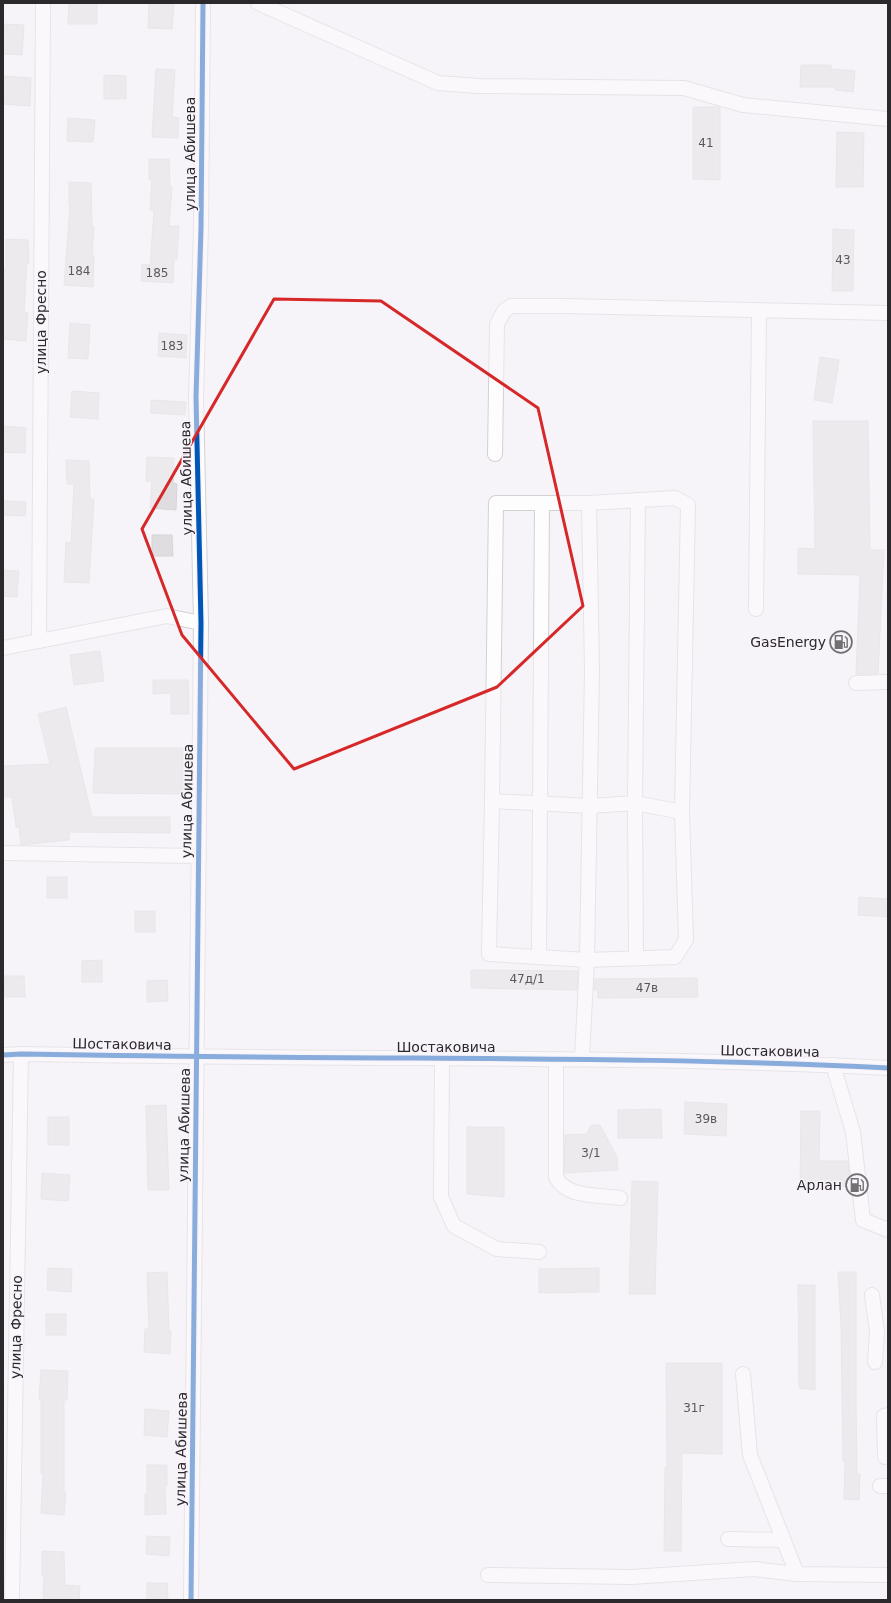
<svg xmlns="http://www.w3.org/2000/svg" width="891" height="1603" viewBox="0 0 891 1603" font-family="'DejaVu Sans',sans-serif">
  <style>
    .building { fill: #dfdddf; stroke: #d7d4d8 }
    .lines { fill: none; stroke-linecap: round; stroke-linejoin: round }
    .minor-casing { stroke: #d2d0d3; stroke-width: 16 }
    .minor { stroke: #fefdfe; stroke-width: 14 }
    .cycleway-casing { stroke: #f8f3fa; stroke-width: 8 }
    .cycleway { stroke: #0057b8; stroke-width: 5 }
    .marked { fill: none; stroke: #d62828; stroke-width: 3; stroke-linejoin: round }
    .labels { text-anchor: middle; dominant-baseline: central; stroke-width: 3; stroke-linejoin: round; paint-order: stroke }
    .number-label { font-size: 12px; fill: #5a585a }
    .street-label { font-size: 14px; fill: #2b292b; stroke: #f8f3fa }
    .poi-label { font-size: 14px; fill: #2b292b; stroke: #f8f3fa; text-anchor: end }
  </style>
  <rect width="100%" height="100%" fill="#f7f4f9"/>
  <g class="building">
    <polygon points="69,3 97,3 97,24 68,24"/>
    <polygon points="149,3 174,4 172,29 148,28"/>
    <polygon points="3,24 24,25 22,55 3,54"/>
    <polygon points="801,65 831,65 831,69 855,71 853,92 835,90 835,87 800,87"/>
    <polygon points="156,69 175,70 172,117 179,118 178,138 152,137"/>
    <polygon points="104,75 126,76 126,99 104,99"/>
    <polygon points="3,76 31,78 30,106 3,104"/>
    <polygon points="693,107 720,107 720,180 693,179"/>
    <polygon points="68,118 95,120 93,142 67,141"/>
    <polygon points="837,132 864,133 863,187 836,187"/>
    <polygon points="149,159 169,159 170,186 172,187 169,226 179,226 177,259 174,259 173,283 141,281 142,264 150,265 154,211 150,210 152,180 149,180"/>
    <polygon points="69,182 91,183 92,226 94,226 92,256 94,256 93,287 64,285 70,206 69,206"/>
    <polygon points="833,229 854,230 853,291 832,291"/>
    <polygon points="6,239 28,240 29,263 27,263 24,312 28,313 26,341 3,339 3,268 6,268"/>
    <polygon points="70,323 90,325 88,359 68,358"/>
    <polygon points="159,333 187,335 186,358 158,356"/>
    <polygon points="820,357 839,360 832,403 814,400"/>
    <polygon points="72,391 99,393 98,419 70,417"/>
    <polygon points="151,400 186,402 185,415 151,413"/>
    <polygon points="813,421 868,421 870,550 884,550 878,674 856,674 860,575 798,574 798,548 815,549"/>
    <polygon points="3,426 26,428 25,453 3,452"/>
    <polygon points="147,457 174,458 173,483 177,484 176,510 150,508 152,481 146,481"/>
    <polygon points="66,460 89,461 90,499 94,499 89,583 64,582 66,542 71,543 74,484 67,484"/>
    <polygon points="3,501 26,502 25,516 3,515"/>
    <polygon points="152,535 172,535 173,556 152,556"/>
    <polygon points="3,570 19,571 17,597 3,596"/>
    <polygon points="100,651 104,681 74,685 70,655"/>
    <polygon points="153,680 188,680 189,714 171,714 171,693 153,694"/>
    <polygon points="66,707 92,817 170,817 170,833 69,832 69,840 21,845 19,827 16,827 12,797 3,797 3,766 50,764 38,714"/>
    <polygon points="95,748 183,748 183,781 187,781 187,794 93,793"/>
    <rect x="47" y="877" width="20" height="21"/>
    <polygon points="859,897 888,899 888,917 858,915"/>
    <rect x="135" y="911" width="20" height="21"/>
    <polygon points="102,960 102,982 82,982 82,961"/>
    <polygon points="471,970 578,971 577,990 471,988"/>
    <polygon points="4,976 24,976 25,997 4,997"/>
    <polygon points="697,978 698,997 598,998 597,990 594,990 595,979"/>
    <polygon points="167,980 168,1001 147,1002 147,981"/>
    <polygon points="685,1102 727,1104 726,1136 684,1134"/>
    <polygon points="166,1105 169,1190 148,1190 146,1106"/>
    <polygon points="661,1109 662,1138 618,1138 618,1110"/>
    <polygon points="801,1111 820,1111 819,1161 848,1161 851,1187 800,1186"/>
    <rect x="48" y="1117" width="21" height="28"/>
    <polygon points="591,1125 600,1125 617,1157 618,1170 564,1173 565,1135 587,1134"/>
    <polygon points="467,1127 504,1127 504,1197 467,1194"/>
    <polygon points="42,1173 70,1175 68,1201 41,1199"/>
    <polygon points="632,1181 658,1182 655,1294 629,1294"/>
    <polygon points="48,1268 72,1269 71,1292 47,1290"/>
    <polygon points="599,1268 599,1292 539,1293 539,1269"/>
    <polygon points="167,1272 169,1331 171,1331 170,1354 144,1352 145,1329 149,1329 147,1273"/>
    <polygon points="838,1272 856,1272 856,1401 857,1474 860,1474 859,1500 844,1499 845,1461 843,1461 841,1326"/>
    <polygon points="798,1285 815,1285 815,1390 799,1388"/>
    <rect x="46" y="1314" width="20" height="21"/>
    <polygon points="666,1363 722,1363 722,1454 682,1453 681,1551 664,1551 665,1467 667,1467"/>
    <polygon points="41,1370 68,1371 67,1400 64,1400 64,1492 66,1492 64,1515 41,1513 43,1473 41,1473 41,1399 39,1399"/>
    <polygon points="145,1409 169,1411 167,1437 144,1435"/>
    <polygon points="147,1465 167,1465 167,1486 165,1486 166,1514 145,1515 145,1494 147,1494"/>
    <polygon points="147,1536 170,1537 169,1556 146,1554"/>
    <polygon points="42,1551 64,1552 65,1585 80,1586 79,1600 43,1600 44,1575 42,1575"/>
    <polygon points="147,1583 167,1583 168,1600 147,1600"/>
  </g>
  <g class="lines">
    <g class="minor-casing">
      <g id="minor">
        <polyline points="258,3 438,83 478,86 684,88 743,105 888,119"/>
        <polyline points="495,454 497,324 504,311 511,306 563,306 888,313"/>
        <polyline points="756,609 759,310"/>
        <polyline points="39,641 43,3"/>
        <polyline points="3,648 167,616 201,623"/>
        <polyline points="856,683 888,682"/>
        <polyline points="492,801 489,954 587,960 675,957 686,940 682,812"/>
        <polyline points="3,853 199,856"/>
        <polyline points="539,957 542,503"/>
        <polyline points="636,958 635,803 638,500"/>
        <path d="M3,1055l18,-1c132,2 264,4 396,4 157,1 314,2 471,10"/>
        <polyline points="582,1058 587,960 592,670 589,503 496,503 492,801 590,806 635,803 682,812 688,505 675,498 589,503"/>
        <polyline points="442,1059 441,1197 454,1226 497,1249 539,1252"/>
        <path d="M556,1059v118c10,21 44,18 64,21"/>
        <polyline points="833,1065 853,1132 863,1220 888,1230"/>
        <polyline points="872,1295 877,1332 875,1362"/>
        <polyline points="743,1374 750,1455 797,1574"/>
        <polyline points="885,1457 884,1416 888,1415"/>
        <polyline points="880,1486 888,1486"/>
        <polyline points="728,1539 784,1540"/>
        <polyline points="488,1575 632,1577 754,1569 797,1574 888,1575"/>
        <polyline points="12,1600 21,1054"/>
        <polyline points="191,1600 201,623 196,397 201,228 203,3"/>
      </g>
    </g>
    <use href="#minor" class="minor"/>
    <g class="cycleway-casing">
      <g id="cycleway">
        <path d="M3,1055l18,-1c132,2 264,4 396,4 157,1 314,2 471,10"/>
        <polyline points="191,1600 201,623 196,397 201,228 203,3"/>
      </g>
    </g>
    <use href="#cycleway" class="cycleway"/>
  </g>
  <path d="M0 0H891V1603H0ZM274,299l107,2 157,107 45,198 -86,81 -203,82 -112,-134 -40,-106z" fill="#f7f4f9" fill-opacity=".55" fill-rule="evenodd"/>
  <path class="marked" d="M274,299l107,2 157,107 45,198 -86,81 -203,82 -112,-134 -40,-106z"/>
  <defs>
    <g id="fuel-ring" transform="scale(1.15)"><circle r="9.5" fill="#f8f3fa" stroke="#727073" stroke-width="1.5"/><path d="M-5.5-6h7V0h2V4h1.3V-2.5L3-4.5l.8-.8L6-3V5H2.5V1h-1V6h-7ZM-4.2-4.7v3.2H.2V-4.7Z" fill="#727073"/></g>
  </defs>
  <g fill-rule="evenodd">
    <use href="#fuel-ring" x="841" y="642"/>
    <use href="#fuel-ring" x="857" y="1185"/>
  </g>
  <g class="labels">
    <g class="number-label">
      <text x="706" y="143">41</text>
      <text x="843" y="260">43</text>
      <text x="79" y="271">184</text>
      <text x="157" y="273">185</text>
      <text x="172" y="346">183</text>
      <text x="527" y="979">47д/1</text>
      <text x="647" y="988">47в</text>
      <text x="706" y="1119">39в</text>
      <text x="591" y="1153">3/1</text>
      <text x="694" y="1408">31г</text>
    </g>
    <g class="street-label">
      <text transform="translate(190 154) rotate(-90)">улица Абишева</text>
      <text transform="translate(41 322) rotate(-90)">улица Фресно</text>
      <text transform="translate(186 478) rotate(-91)">улица Абишева</text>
      <text transform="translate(187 801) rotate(-89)">улица Абишева</text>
      <text transform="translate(122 1044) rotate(1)">Шостаковича</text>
      <text x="446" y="1047">Шостаковича</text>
      <text transform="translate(770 1051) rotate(1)">Шостаковича</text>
      <text transform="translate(184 1125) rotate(-89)">улица Абишева</text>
      <text transform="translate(16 1327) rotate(-89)">улица Фресно</text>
      <text transform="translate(181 1449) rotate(-89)">улица Абишева</text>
    </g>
    <g class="poi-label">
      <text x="826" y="642">GasEnergy</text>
      <text x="842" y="1185">Арлан</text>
    </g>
  </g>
  <rect width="891" height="1603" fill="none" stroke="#2b292b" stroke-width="8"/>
</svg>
